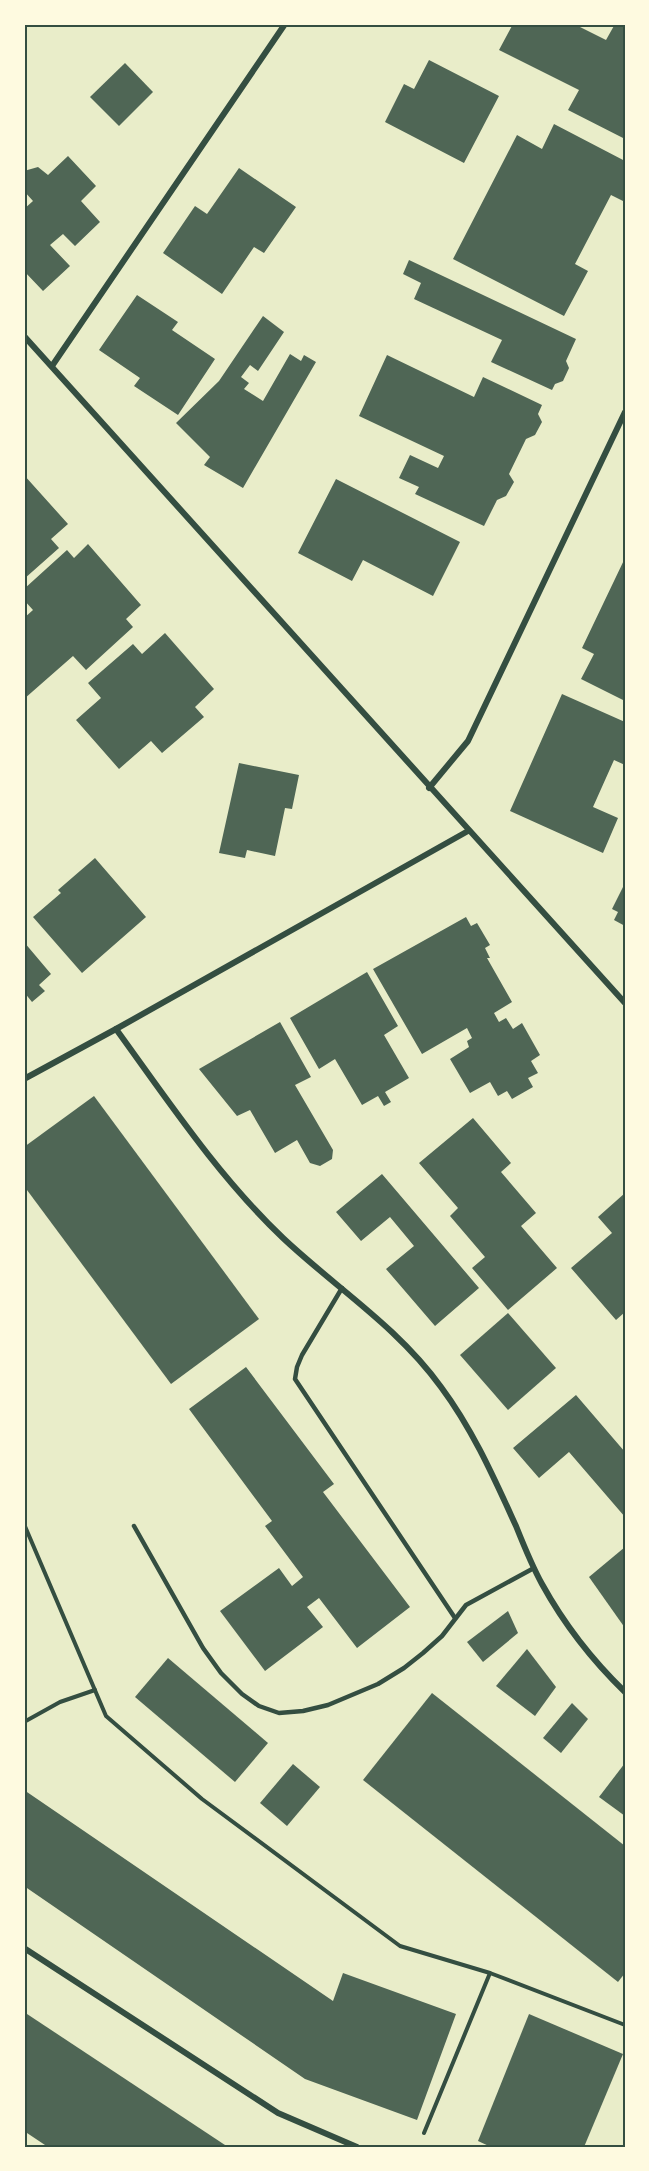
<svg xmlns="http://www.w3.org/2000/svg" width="649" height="2171" viewBox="0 0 649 2171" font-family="Raleway,sans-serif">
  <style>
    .building { fill: #4f6655 }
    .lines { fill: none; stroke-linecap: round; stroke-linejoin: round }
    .path { stroke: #344e41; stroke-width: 4 }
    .service { stroke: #344e41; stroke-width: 4.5 }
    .minor { stroke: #344e41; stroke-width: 6 }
    .neatline { fill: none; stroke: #344e41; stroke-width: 2 }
  </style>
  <rect width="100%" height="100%" fill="#e9edc9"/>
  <g class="building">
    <polygon points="513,24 574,24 606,40 615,24 625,24 625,139 568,110 579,90 499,50"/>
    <polygon points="429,60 499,96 464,163 385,122 404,84 414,89"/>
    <polygon points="125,63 153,92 119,126 90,97"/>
    <polygon points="554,124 625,161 625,202 611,195 575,264 588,271 564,316 453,259 517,135 542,149"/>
    <polygon points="68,156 96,186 81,201 100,222 75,246 63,234 50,245 70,266 43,291 24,271 24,209 33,201 24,191 24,171 38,167 48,175"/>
    <polygon points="239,168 296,207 264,253 254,247 222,294 163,253 195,206 207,214"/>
    <polygon points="409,260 576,339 566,361 569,368 563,381 555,384 552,390 491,362 502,340 414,299 421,283 403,274"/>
    <polygon points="137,295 178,322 172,330 215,359 178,415 134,386 140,378 99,350"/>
    <polygon points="263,316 284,332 258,371 250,365 241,377 249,383 244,389 263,401 290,354 301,361 304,355 316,362 243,488 204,465 210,457 176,423 219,381"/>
    <polygon points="387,355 474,397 483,377 542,405 538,414 542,422 535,435 526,439 509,474 514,482 506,496 497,500 484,526 415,494 419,487 399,478 410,455 438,468 444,456 359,416"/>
    <polygon points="24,475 68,524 51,539 59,548 24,579"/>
    <polygon points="336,479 460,542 433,596 363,560 352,581 298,553"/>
    <polygon points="88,544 141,605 126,619 133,627 86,670 73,656 24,699 24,618 33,610 24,600 24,589 67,550 74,558"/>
    <polygon points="625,558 625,701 581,679 594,654 582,648"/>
    <polygon points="165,633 214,689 195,707 204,717 162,753 151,741 119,769 76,720 101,698 88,683 133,644 142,654"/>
    <polygon points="562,694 625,722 625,765 614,760 593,807 618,818 603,853 510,811"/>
    <polygon points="239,763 299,775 292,809 285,808 275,856 247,850 245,858 219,853"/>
    <polygon points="95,858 146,917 82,973 33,917 61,893 58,890"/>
    <polygon points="625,883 625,926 614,920 618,912 612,909"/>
    <polygon points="466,917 471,926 477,923 490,945 485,948 490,958 487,958 512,1002 494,1013 499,1022 506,1018 513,1029 522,1023 540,1055 531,1061 538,1073 528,1078 533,1087 512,1099 507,1091 498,1096 490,1082 470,1093 450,1059 469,1047 467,1041 472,1038 467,1028 422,1054 373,969"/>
    <polygon points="24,942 51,974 39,985 45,991 32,1002 24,992"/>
    <polygon points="367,972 398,1026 384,1035 409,1078 385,1092 391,1102 384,1106 378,1096 362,1105 335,1059 319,1069 290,1018"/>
    <polygon points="280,1022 311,1077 295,1085 333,1150 332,1159 320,1166 310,1163 297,1140 275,1153 250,1110 237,1116 199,1069"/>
    <polygon points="94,1096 259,1319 171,1384 24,1186 24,1147"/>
    <polygon points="473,1118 511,1163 501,1172 536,1213 521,1226 557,1268 508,1310 472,1268 485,1257 450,1216 458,1208 419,1163"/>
    <polygon points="382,1174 479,1288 435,1326 386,1269 414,1246 390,1217 361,1241 336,1212"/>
    <polygon points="625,1193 625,1312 616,1320 571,1268 612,1233 598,1217"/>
    <polygon points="508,1313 556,1368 508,1410 460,1355"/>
    <polygon points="246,1367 334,1484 323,1492 410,1607 357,1648 319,1598 307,1607 323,1627 265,1671 220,1611 279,1568 292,1586 303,1577 265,1526 272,1521 189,1409"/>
    <polygon points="576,1395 625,1452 625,1517 569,1452 539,1478 513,1448"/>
    <polygon points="625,1547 625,1628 589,1577"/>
    <polygon points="508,1611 518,1633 483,1662 467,1642"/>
    <polygon points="527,1649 556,1687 535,1716 496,1686"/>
    <polygon points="168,1658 268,1743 235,1782 135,1697"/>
    <polygon points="432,1693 625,1846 625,1973 618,1982 363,1780"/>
    <polygon points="572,1703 588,1719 561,1753 543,1738"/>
    <polygon points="625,1763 625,1816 599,1797"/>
    <polygon points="293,1764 320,1787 287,1826 260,1803"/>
    <polygon points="24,1790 333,2001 343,1973 456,2014 417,2120 305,2079 24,1886"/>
    <polygon points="24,2012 228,2147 48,2147 24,2131"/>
    <polygon points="529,2014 623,2054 584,2147 491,2147 478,2141"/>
  </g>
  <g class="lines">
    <g class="path">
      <polyline points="24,1524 106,1716 202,1799 400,1946 490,1973 625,2025"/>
      <polyline points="24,1722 60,1702 95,1690"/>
      <polyline points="424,2133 490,1973"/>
    </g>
    <g class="service">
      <polyline points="342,1288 302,1355 297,1367 295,1379 455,1618"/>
      <polyline points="134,1526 203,1648 221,1673 242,1694 259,1706 279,1713 303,1711 328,1705 378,1684 404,1668 423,1653 442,1636 466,1605 534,1568"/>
    </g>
    <g class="minor">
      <polyline points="24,336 625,1003"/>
      <polyline points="52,366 285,24"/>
      <polyline points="429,788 468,741 625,412"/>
      <path d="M116,1029c53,73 102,147 167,209 53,50 114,88 158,149 32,43 53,91 75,139 8,20 16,40 26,58 22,40 50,76 83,108"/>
      <polyline points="24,1079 116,1029 468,831"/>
      <polyline points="24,1948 278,2113 357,2147"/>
    </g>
  </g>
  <rect width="649" height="2171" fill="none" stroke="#fefae0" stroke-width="51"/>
  <rect x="26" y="26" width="598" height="2120" class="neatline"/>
</svg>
